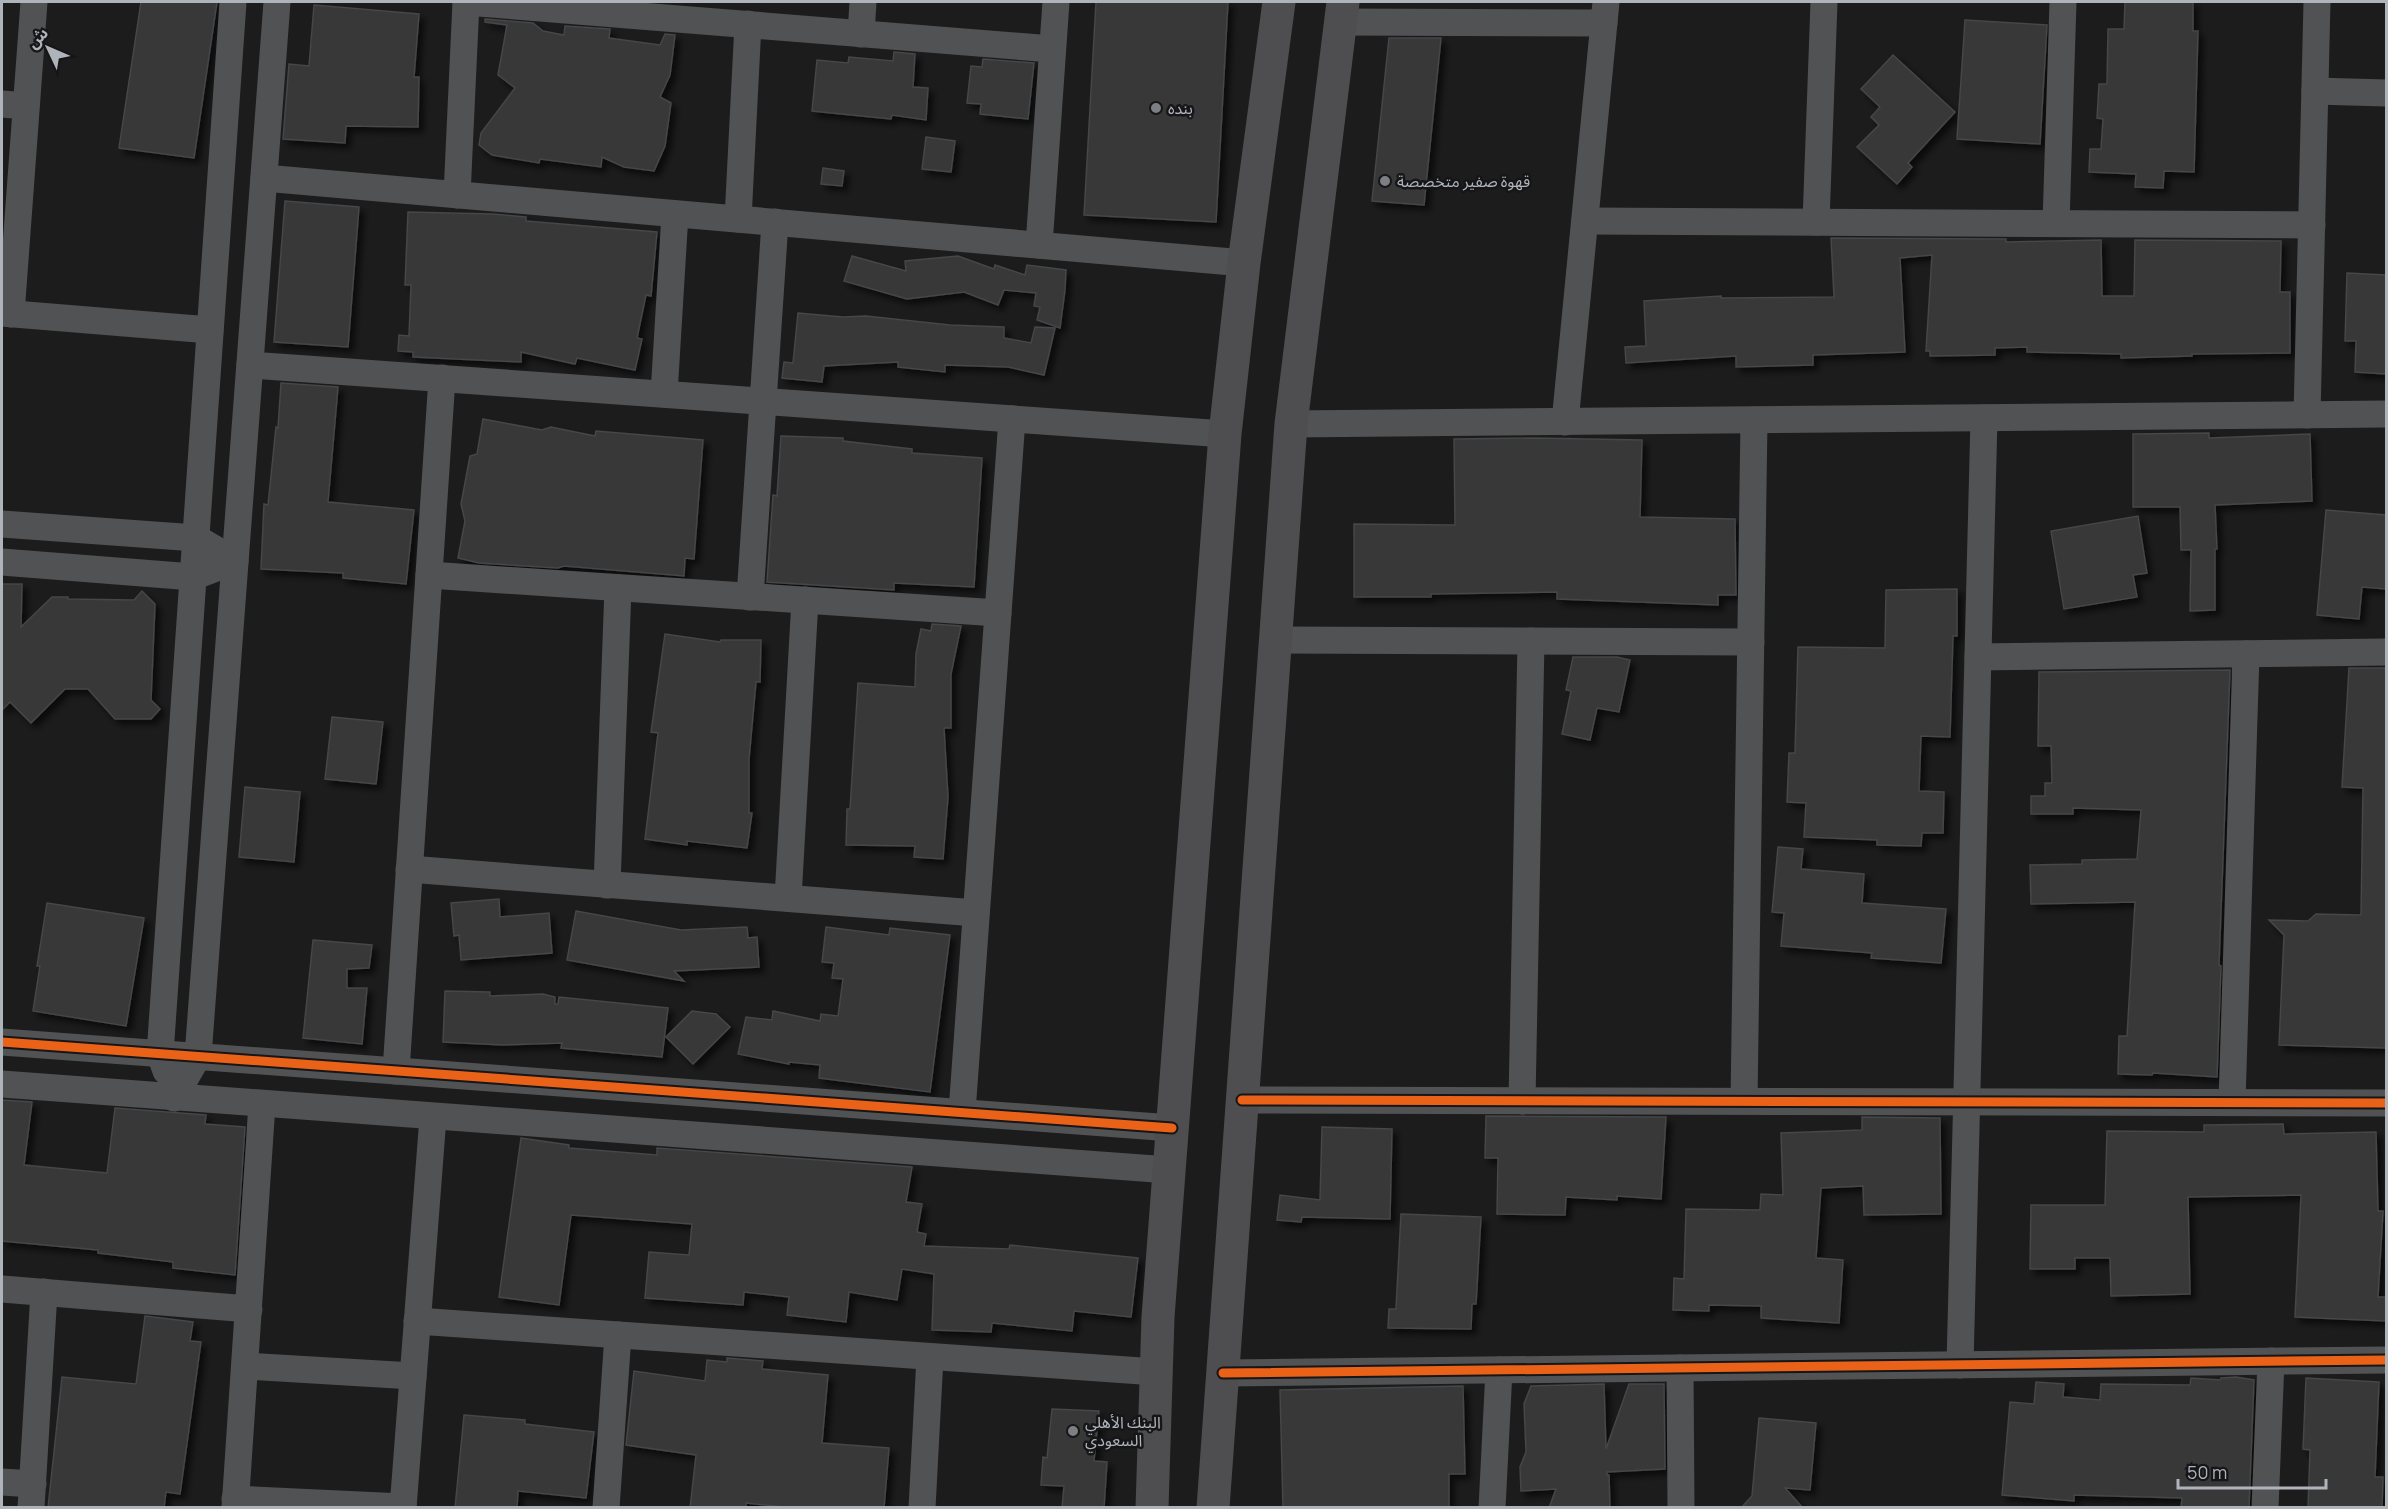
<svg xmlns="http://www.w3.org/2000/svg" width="2388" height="1509" viewBox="0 0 2388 1509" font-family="Manrope,'Noto Sans Arabic',sans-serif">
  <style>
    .building { fill: #383839; stroke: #454648; stroke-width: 1.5; filter: url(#shadow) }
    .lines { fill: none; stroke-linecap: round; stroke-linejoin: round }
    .minor { stroke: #515254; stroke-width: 27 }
    .major { stroke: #4e4e50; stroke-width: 33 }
    .cycleway-casing { stroke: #161618; stroke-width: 13 }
    .cycleway { stroke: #ea6118; stroke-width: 9 }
    .poi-dot { fill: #7c7f83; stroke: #161618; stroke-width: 2 }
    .labels { text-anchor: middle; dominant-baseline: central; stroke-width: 5; stroke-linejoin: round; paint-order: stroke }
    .poi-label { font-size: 16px; fill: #afb4bb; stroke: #161618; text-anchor: start }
  </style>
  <defs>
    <filter id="shadow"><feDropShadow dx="5" dy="5" stdDeviation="3" flood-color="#0009"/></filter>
  </defs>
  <rect width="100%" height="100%" fill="#1c1c1c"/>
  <g class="building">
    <polygon points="141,2 217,2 194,158 119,148"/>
    <polygon points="1096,2 1228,2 1216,222 1084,215"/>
    <polygon points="2125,2 2193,2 2193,31 2198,31 2194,172 2164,171 2163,188 2135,187 2136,174 2089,172 2090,149 2101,149 2103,119 2097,118 2099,84 2107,84 2108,29 2124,29"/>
    <polygon points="314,5 419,14 414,77 419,77 418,127 346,126 345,143 283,139 289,64 309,66"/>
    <polygon points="485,19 533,23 543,31 564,35 565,26 610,29 609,38 660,45 665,34 675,35 670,75 660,97 671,103 665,146 654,171 624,167 602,157 601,167 540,159 539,163 492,155 479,145 481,133 515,88 498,75 507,25 485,22"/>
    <polygon points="1965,20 2047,25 2040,144 1957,139"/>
    <polygon points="1389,38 1441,38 1424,205 1372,201"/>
    <polygon points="894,52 915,54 913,87 928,88 926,120 892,115 891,119 812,111 817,60 848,63 849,57 893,61"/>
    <polygon points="1893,55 1955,112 1908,163 1912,167 1897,184 1857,147 1879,125 1871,117 1880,107 1861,89"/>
    <polygon points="983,59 1034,63 1028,119 980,114 981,104 967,103 971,66 982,67"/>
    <polygon points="926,137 955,141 951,172 922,169"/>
    <polygon points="823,168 844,171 842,186 821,184"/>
    <polygon points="285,201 359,207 348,347 274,342"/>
    <polygon points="408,212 493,214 526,217 526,221 657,232 651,296 646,295 637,338 642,339 635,370 577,358 575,364 521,352 521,362 413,357 413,352 398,351 399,335 409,336 411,285 405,285"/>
    <polygon points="1831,238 2006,239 2006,242 2101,240 2102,296 2134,296 2135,240 2281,241 2280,292 2290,292 2290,353 2192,354 2192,356 2121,358 2121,354 2027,352 2027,347 1995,348 1995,355 1930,356 1930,351 1926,351 1932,255 1900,258 1905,352 1813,355 1813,365 1736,367 1736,356 1626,363 1625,347 1646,346 1644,301 1721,296 1721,298 1834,297"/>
    <polygon points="852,256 906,271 905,261 958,256 994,269 995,265 1025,275 1027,265 1066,270 1065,290 1060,328 1037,320 1040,307 1034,306 1036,293 1004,290 998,305 964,292 907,299 844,281"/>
    <polygon points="2347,273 2386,275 2386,374 2355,372 2356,341 2345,341"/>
    <polygon points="798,313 843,317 866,316 950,325 1004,327 1004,338 1031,343 1035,327 1055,328 1044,375 1008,367 945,365 945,372 898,367 898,362 824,366 822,382 782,378 784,362 793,363"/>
    <polygon points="281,383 338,387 328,502 414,510 406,584 343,578 343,573 261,569 264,504 268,505 276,427 278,428"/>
    <polygon points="483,419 542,430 551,427 595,436 596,431 703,440 694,559 685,558 684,576 564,566 558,568 479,563 458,558 465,521 461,504 470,456 477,454"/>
    <polygon points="2209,433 2209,438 2310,434 2312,501 2215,505 2217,549 2215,549 2215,610 2190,611 2191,550 2181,550 2180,507 2133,507 2133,434"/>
    <polygon points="781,436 843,438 843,441 912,449 912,453 982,458 974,587 894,583 894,590 767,582 773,495 777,496"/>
    <polygon points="1534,438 1642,440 1640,517 1735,519 1736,595 1718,595 1718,605 1557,599 1557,592 1431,594 1431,597 1354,597 1354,524 1455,525 1454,439"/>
    <polygon points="2326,510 2386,515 2386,589 2362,587 2359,619 2317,615"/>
    <polygon points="2138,516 2147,573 2133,575 2137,597 2064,609 2051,531"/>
    <polygon points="2,584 22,584 21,627 52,597 68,597 68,599 134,600 142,591 155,604 151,700 160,709 151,719 115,719 88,689 65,689 31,723 10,702 2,710"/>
    <polygon points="1957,589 1957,636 1953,636 1950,737 1921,736 1919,791 1944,792 1943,833 1922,833 1921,846 1877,845 1877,840 1804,837 1806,803 1787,802 1789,753 1795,753 1798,647 1885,648 1886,590"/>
    <polygon points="932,624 961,626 951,674 951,728 944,728 948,797 943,859 914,857 915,846 846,845 847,809 850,809 858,683 915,687 916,654 921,629 931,631"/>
    <polygon points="665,634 720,642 721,640 761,640 760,682 756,682 749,759 749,813 752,813 747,848 687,841 687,845 645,839 658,733 651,732"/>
    <polygon points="1573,657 1617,657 1630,660 1619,712 1597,708 1590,740 1562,734 1571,691 1566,690"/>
    <polygon points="2349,668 2386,668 2386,1048 2279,1045 2284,935 2269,920 2308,921 2316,914 2361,915 2363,788 2342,787"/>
    <polygon points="2230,670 2219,965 2221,966 2217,1077 2153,1073 2152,1075 2118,1074 2119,1036 2127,1036 2135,902 2031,904 2030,865 2082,864 2082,860 2137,859 2141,810 2073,808 2073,814 2031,814 2031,796 2045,796 2045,783 2052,783 2051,746 2038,746 2039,672"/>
    <polygon points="332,717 383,722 376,784 325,779"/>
    <polygon points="245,787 300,792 294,862 239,857"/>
    <polygon points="1778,847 1803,849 1801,869 1864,874 1862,903 1946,909 1941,963 1871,958 1872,953 1781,946 1784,913 1772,912"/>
    <polygon points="499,899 500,917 549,913 552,953 461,960 459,935 454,936 451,903"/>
    <polygon points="47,903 144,918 126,1026 33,1011 40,966 37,966"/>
    <polygon points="576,911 681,930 747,927 748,938 757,937 759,967 674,971 684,981 567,960"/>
    <polygon points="826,927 889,935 890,928 950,935 930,1092 819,1078 820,1065 789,1062 789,1064 738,1054 746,1017 772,1020 773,1011 820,1021 821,1014 838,1016 843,979 832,978 834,963 822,962"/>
    <polygon points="313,940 372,945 369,968 347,969 347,988 367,988 362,1044 303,1038"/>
    <polygon points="445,991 490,992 490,996 543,994 555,997 555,1004 558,1004 559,997 668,1008 662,1057 561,1048 562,1043 503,1045 443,1042"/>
    <polygon points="692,1011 716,1014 730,1027 693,1064 666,1037"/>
    <polygon points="2,1100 32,1102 24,1165 107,1173 115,1108 206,1115 205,1124 245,1127 235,1275 173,1268 173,1262 98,1253 98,1250 2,1241"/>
    <polygon points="1486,1116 1666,1117 1661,1199 1617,1196 1617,1200 1566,1197 1565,1215 1497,1214 1498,1158 1485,1158"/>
    <polygon points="1862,1117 1940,1118 1941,1214 1864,1215 1863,1186 1821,1188 1816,1258 1843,1260 1839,1323 1761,1318 1761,1306 1709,1305 1709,1311 1673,1310 1674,1278 1684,1279 1686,1209 1760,1210 1761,1194 1783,1195 1781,1133 1862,1130"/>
    <polygon points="2283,1124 2284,1134 2376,1132 2378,1211 2383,1211 2378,1297 2386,1297 2386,1321 2295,1317 2301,1195 2188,1197 2190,1294 2111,1296 2110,1258 2075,1258 2075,1269 2030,1269 2031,1205 2105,1205 2107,1131 2204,1132 2204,1125"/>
    <polygon points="1322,1127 1392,1129 1390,1219 1302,1217 1301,1222 1277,1220 1280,1195 1320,1200"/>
    <polygon points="521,1138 569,1145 569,1148 657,1155 657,1148 912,1167 906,1202 922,1204 917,1232 926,1234 924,1246 1009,1249 1010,1245 1138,1258 1131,1317 1074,1311 1072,1331 992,1323 991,1332 932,1330 934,1274 902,1269 897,1300 849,1292 846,1322 787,1315 789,1297 744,1292 743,1305 645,1298 649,1252 689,1255 692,1224 571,1215 559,1305 499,1297"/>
    <polygon points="1401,1214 1481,1217 1476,1304 1472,1304 1471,1329 1388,1328 1389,1309 1396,1309"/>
    <polygon points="145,1316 193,1322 190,1341 201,1342 180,1494 166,1492 164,1508 48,1508 62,1377 136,1384"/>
    <polygon points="727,1358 763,1361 762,1369 828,1375 822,1443 889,1448 884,1508 793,1508 746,1503 746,1508 690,1508 696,1455 626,1445 634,1371 705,1381 707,1360 727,1362"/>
    <polygon points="2236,1377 2254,1380 2249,1508 2181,1508 2182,1498 2074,1495 2074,1501 2002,1495 2010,1402 2034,1404 2036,1382 2064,1384 2063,1397 2100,1400 2101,1384 2190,1385 2191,1378 2220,1380 2221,1378"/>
    <polygon points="2306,1378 2379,1382 2375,1477 2383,1477 2382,1508 2308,1508 2310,1450 2303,1449"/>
    <polygon points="1604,1384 1606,1449 1629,1384 1664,1384 1665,1469 1607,1472 1607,1475 1609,1475 1610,1508 1549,1508 1556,1489 1521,1491 1520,1467 1526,1452 1524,1404 1531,1386"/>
    <polygon points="1463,1386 1465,1474 1449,1474 1449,1508 1283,1508 1280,1390"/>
    <polygon points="1052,1409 1099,1411 1094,1461 1107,1462 1104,1508 1062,1508 1064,1486 1041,1485 1043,1457 1047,1458"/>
    <polygon points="464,1415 525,1420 525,1424 594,1432 586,1498 518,1491 517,1508 455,1508"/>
    <polygon points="1759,1418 1816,1423 1810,1490 1785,1488 1803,1508 1741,1508 1752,1496"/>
  </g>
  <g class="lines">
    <g class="minor">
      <polyline points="466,2 1052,49"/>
      <polyline points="1340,22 1604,23"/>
      <polyline points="861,34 863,2"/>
      <polyline points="2315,91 2386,93"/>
      <polyline points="2,104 26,106"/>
      <polyline points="264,178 1244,263"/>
      <polyline points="457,195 466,2"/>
      <polyline points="738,219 748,24"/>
      <polyline points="1585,221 2312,225"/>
      <polyline points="1816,222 1824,2"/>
      <polyline points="2056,223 2063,2"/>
      <polyline points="1039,245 1056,2"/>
      <polyline points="2,313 210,330"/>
      <polyline points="11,314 34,2"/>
      <polyline points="250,365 1225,434"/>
      <polyline points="664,394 675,214"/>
      <polyline points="2307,415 2317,2"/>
      <polyline points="1565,422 1606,2"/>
      <polyline points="1291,424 2386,414"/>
      <polyline points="2,524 196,538 235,561 193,577 2,562"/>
      <polyline points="429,575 998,613"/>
      <polyline points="750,597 775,222"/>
      <polyline points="1276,640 1751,642"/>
      <polyline points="1978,657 2386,652"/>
      <polyline points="409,869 976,913"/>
      <polyline points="607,885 618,588"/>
      <polyline points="788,898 805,600"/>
      <polyline points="2,1042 1172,1128"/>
      <polyline points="166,1071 160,1054 233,2"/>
      <polyline points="396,1071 442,378"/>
      <polyline points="2,1084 1169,1170"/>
      <polyline points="174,1098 198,1056 277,2"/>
      <polyline points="1242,1100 2386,1103"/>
      <polyline points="1522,1101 1531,641"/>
      <polyline points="1744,1101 1754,420"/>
      <polyline points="2232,1102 2246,654"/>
      <polyline points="962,1112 1012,419"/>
      <polyline points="2,1289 249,1309"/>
      <polyline points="417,1321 1156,1372"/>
      <polyline points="1960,1365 1984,418"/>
      <polyline points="245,1366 413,1376"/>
      <polyline points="1680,1368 1681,1508"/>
      <polyline points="1223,1373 2386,1360"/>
      <polyline points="2,1482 33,1484"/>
      <polyline points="235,1499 403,1507"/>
      <polyline points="31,1508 44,1292"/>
      <polyline points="235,1508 262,1104"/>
      <polyline points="403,1508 433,1117"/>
      <polyline points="606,1508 618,1335"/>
      <polyline points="922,1508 930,1357"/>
      <polyline points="1492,1508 1499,1370"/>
      <polyline points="2265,1508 2271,1361"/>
    </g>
    <g class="major">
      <polyline points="1152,1508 1158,1317 1225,434 1244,263 1279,2"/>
      <polyline points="1213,1508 1291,424 1343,2"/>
    </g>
    <g class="cycleway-casing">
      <g id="cycleway">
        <polyline points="2,1042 1172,1128"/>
        <polyline points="1242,1100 2386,1103"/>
        <polyline points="1223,1373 2386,1360"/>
      </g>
    </g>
    <use href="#cycleway" class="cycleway"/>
  </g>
  <g class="poi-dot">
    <circle cx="1156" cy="108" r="6"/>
    <circle cx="1385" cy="181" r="6"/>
    <circle cx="1073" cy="1431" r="6"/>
  </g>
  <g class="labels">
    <g class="poi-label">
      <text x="1168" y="108">بنده</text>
      <text x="1397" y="181">قهوة صفير متخصصة</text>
      <text x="1085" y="1422">البنك الأهلي<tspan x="1085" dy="18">السعودي</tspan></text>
    </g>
  </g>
  <rect width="2388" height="1509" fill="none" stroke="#afb4bb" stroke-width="6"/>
  <g transform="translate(48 48) rotate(314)" stroke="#161618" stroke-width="4.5" paint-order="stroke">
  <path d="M0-4.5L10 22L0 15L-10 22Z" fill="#afb4bb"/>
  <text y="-9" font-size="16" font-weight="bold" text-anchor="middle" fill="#afb4bb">ش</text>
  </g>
  <path d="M2178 1479v9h148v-9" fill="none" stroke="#afb4bb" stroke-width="3"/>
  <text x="2187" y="1479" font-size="18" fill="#afb4bb" stroke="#161618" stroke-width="4.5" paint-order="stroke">50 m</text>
</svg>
